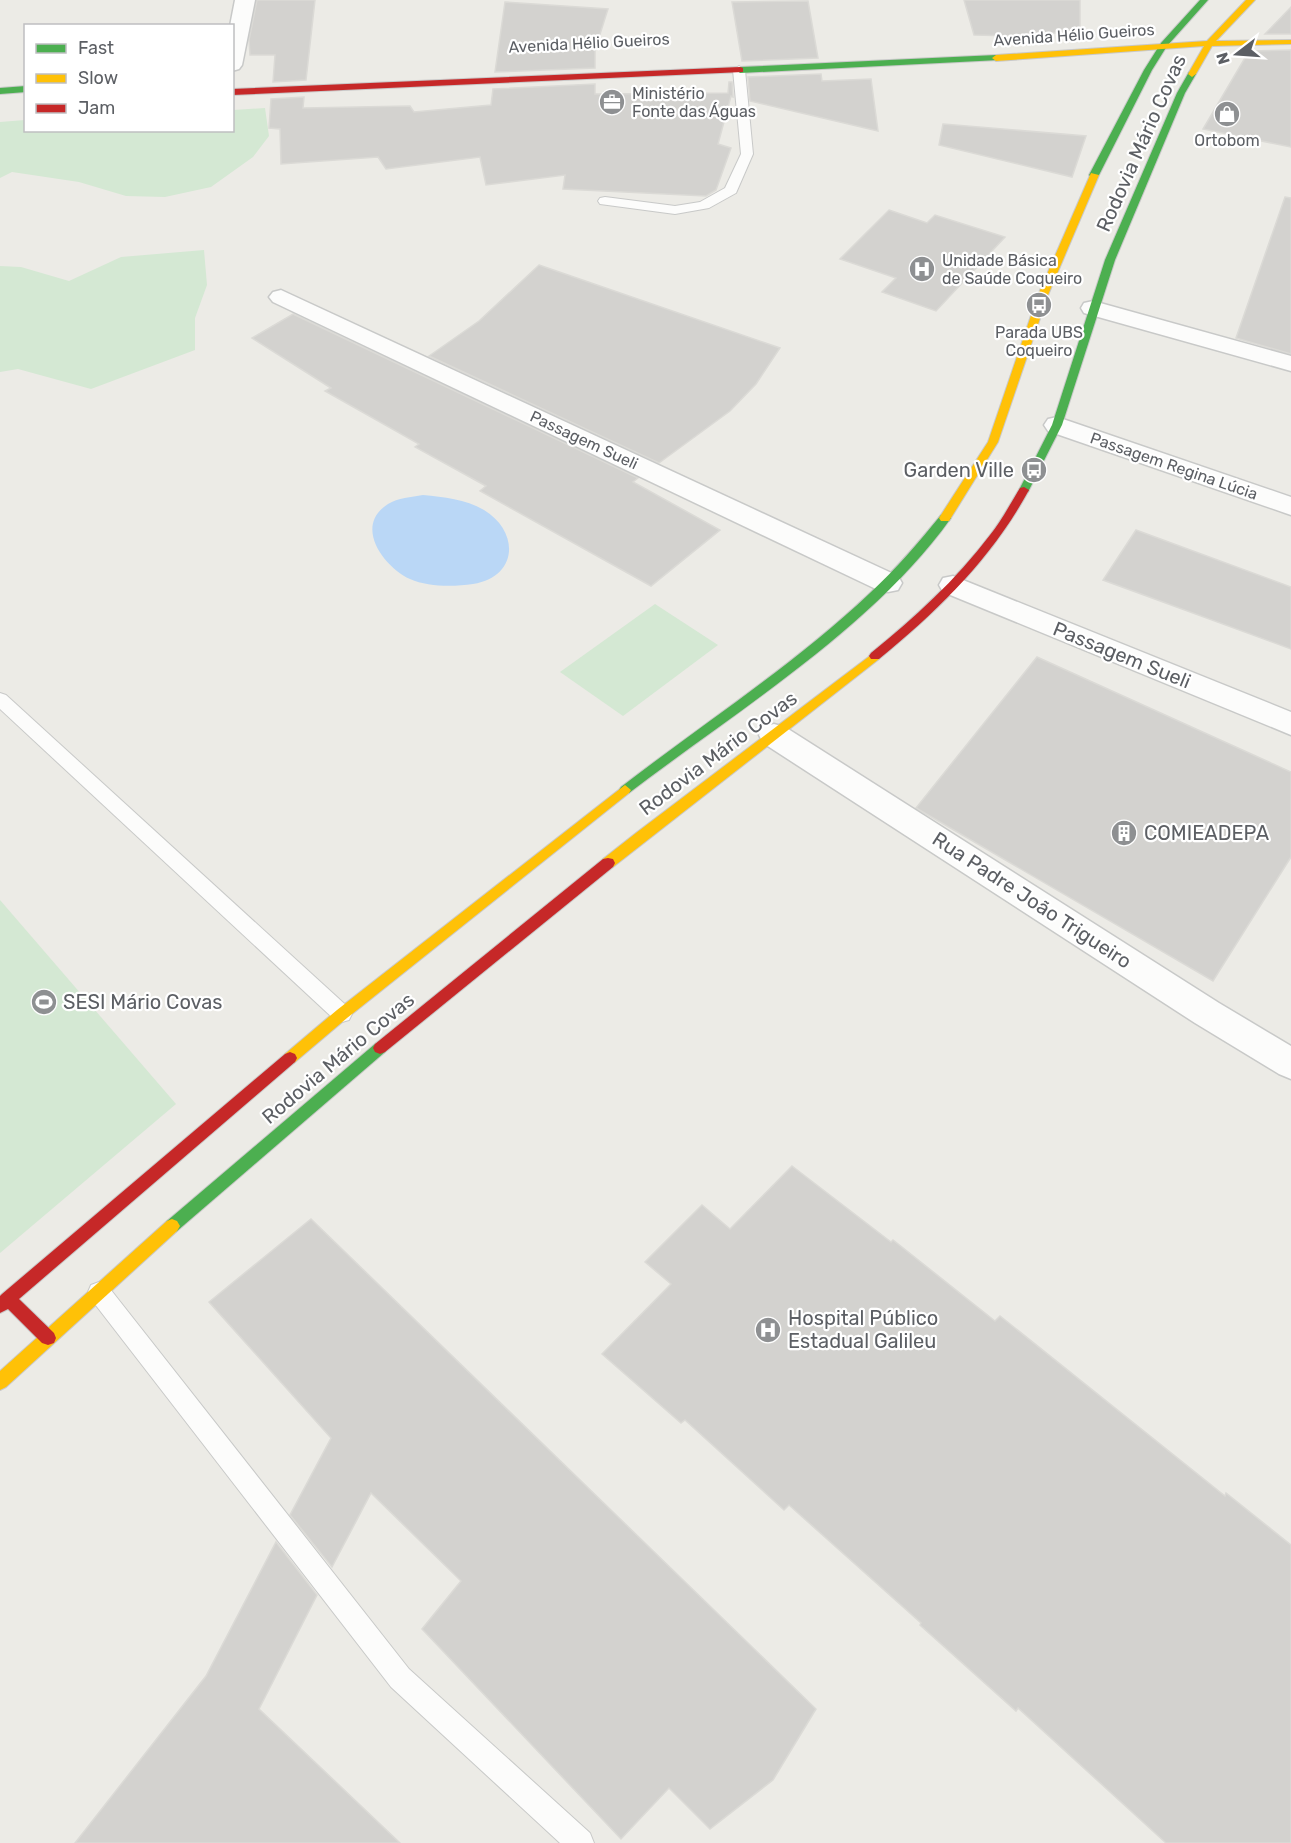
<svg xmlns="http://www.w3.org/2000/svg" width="1291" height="1843" viewBox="0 0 1291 1843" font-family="Rubik,sans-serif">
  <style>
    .green { fill: #d4e8d3 }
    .water { fill: #bad7f6 }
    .building { fill: #d3d2cf; stroke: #dbdad6; stroke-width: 1.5 }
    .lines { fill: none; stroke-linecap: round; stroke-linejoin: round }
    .lane-casing { stroke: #c8c9c8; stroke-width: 2 }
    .street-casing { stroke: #c8c9c8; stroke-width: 3 }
    .fast-casing { stroke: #c9c9c9; stroke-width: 2 }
    .slow-casing { stroke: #c9c9c9; stroke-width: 2 }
    .jam-casing { stroke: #c9c9c9; stroke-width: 2 }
    .lane { fill: #fcfcfb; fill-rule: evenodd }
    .street { fill: #fcfcfb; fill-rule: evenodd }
    .fast { fill: #4caf50; fill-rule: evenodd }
    .slow { fill: #ffc107; fill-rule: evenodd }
    .jam { fill: #c62828; fill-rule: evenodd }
    .labels { text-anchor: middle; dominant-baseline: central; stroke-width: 4.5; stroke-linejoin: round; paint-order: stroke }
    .far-street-label { font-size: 16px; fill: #5c5f64; stroke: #fff }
    .far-poi-label { font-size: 16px; fill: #5c5f64; stroke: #fff; text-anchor: start }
    .street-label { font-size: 20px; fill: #5c5f64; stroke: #fff }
    .poi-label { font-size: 20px; fill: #5c5f64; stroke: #fff; text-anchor: start }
  </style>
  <rect width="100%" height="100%" fill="#ecebe6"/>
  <g class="green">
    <polygon points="265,108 269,136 253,157 211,187 165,197 126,196 79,182 12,172 0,178 0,122 25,120 26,130 232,130 233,110"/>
    <polygon points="204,250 207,285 195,318 195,350 91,389 18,369 0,372 0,266 21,267 69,281 121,257"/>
    <polygon points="655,604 718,645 623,716 560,672"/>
    <polygon points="0,900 176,1104 0,1253"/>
  </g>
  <path class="water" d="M423,495c21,2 42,4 61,15 36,22 34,67 -11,74 -20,3 -45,3 -63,-5 -26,-12 -57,-53 -22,-75 10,-6 23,-7 35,-9z"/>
  <g class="building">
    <polygon points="257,0 315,0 306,80 273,82 275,55 250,55 249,40"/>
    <polygon points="964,0 1080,0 1080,31 1015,36 974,35"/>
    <polygon points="808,1 818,58 742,61 732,2"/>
    <polygon points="505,2 608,9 595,50 595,68 495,72"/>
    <polygon points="1291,7 1291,34 1265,34"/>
    <polygon points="1291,50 1291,147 1203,129 1249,51"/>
    <polygon points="821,74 822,81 871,79 878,131 750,101 748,77"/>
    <polygon points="729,82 732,82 733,97 731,96 718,144 731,148 716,190 706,196 563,189 565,175 486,185 480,157 386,169 378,157 281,164 280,129 269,128 271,99 304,97 303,108 410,106 414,112 491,105 493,89 595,84 595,94 728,93"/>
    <polygon points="943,124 1086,136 1072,177 939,145"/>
    <polygon points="1285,197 1291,198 1291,354 1236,338"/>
    <polygon points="889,210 927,223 935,215 1005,237 936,311 882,292 896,278 840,259"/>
    <polygon points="539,265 780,348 756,384 730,411 659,463 429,356 479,321"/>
    <polygon points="293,314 638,478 633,482 720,530 651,586 480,491 486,486 415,447 419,444 325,391 331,388 252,338"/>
    <polygon points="1136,530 1291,587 1291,649 1103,580"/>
    <polygon points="1037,657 1291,772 1291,857 1213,981 916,808"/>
    <polygon points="792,1166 891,1242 893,1240 995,1321 1000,1316 1225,1496 1226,1493 1291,1545 1291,1843 1166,1843 1018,1708 1016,1711 920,1625 921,1623 789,1505 784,1510 685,1420 681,1423 602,1354 671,1284 645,1262 702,1205 730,1229"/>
    <polygon points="311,1219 816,1709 773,1780 710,1829 669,1788 621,1839 422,1629 461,1581 371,1493 332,1567 290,1515 331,1438 209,1302"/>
    <polygon points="276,1542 317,1595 259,1709 400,1843 75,1843 206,1676"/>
  </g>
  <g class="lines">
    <g class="lane-casing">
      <g id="lane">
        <polygon points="739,66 745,70 753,154 736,193 709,208 675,214 600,204 598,201 600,198 605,197 675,206 700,202 725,188 741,154 733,70"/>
        <polygon points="0,693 6,695 349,1008 352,1014 349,1020 342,1022 335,1020 0,709"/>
        <polygon points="99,1282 107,1285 409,1669 590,1833 594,1843 560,1843 391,1687 91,1299 88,1292 91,1285"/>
      </g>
    </g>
    <g class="street-casing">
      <g id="street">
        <polygon points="235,0 255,0 242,65 239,69 232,71 232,26 230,26"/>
        <polygon points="281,290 898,576 902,583 898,590 888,592 878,590 273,302 269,297 273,292"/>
        <polygon points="1093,301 1291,356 1291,371 1084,313 1081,308 1084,303"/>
        <polygon points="1057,417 1291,497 1291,515 1048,431 1044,425 1048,419"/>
        <polygon points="953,576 1291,712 1291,735 943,592 939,585 943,578"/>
        <polygon points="774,724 785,727 1219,1003 1291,1046 1291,1079 1279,1074 1195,1023 763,743 759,735 763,727"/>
      </g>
    </g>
    <g class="fast-casing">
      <g id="fast">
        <polygon points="1200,0 1208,0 1167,46 1152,70 1099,175 1091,177 1089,175 1144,70 1161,43"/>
        <polygon points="996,55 1000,58 999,60 740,73 736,70 740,67"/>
        <polygon points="1189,72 1196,74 1185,93 1115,260 1062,425 1029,490 1028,492 1020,492 1019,490 1052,425 1105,260 1177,93"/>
        <polygon points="26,86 26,92 0,94 0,88"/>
        <path d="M945,514l6,4c-77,109 -216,194 -322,275h-8l-2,-3 2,-3c83,-64 173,-122 249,-194 26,-24 49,-51 71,-78z"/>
        <polygon points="380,1042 385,1044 387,1048 385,1052 177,1231 172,1233 167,1231 164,1226 167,1221 375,1044"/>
      </g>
    </g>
    <g class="slow-casing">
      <g id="slow">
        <polygon points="1246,0 1255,0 1216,41 1291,40 1291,44 1212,46 1196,74 1192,77 1188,74 1204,46 996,61 992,58 996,55 1207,41"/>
        <polygon points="1091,173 1099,175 1048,295 998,442 949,521 941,521 939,518 988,442 1038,295"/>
        <polygon points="875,652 881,656 879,659 613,867 603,867 601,863 603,859 636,833"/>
        <polygon points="625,785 631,790 629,793 347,1018 295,1062 290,1064 285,1062 283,1058 285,1054 337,1010"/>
        <polygon points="172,1219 177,1221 180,1226 177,1231 6,1387 0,1390 0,1371 167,1221"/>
      </g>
    </g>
    <g class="jam-casing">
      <g id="jam">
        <polygon points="740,67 743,68 743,72 232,95 232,89"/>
        <path d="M1024,487l5,3c-37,68 -90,120 -150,169h-8l-2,-3 2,-3c43,-35 85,-73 119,-118 12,-15 20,-31 30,-47z"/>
        <polygon points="608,858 613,859 615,863 613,867 385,1052 380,1054 375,1052 373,1048 375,1044 603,859"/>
        <polygon points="290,1052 295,1054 297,1058 295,1062 19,1299 54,1333 56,1338 54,1343 48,1345 42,1343 8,1309 0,1313 0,1296 2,1294 285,1054"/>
      </g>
    </g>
    <use href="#lane" class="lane"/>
    <use href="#street" class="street"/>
    <use href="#fast" class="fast"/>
    <use href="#slow" class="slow"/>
    <use href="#jam" class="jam"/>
  </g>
  <defs>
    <g id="office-disc" transform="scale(1.35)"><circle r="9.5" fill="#8e9092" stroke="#fff"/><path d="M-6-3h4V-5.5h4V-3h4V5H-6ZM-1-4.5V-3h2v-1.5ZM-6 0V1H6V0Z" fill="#fff"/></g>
    <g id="shop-disc" transform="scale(1.35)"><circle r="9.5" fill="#8e9092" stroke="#fff"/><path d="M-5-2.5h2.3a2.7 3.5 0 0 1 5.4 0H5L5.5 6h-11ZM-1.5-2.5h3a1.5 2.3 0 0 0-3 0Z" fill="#fff"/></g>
    <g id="hospital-disc" transform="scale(1.35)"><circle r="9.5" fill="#8e9092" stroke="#fff"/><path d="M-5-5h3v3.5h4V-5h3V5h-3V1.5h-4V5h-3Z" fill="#fff"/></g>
    <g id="bus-disc" transform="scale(1.35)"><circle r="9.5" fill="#8e9092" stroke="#fff"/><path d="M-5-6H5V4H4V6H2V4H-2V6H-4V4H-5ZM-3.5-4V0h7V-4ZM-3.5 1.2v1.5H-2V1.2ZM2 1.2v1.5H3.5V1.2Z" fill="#fff"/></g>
    <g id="building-disc" transform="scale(1.35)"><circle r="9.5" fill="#8e9092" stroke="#fff"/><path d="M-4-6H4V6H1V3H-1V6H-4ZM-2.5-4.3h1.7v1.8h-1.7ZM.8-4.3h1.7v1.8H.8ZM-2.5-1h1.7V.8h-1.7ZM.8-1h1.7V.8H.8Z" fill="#fff"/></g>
    <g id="stadium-disc" transform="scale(1.35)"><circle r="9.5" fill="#8e9092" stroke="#fff"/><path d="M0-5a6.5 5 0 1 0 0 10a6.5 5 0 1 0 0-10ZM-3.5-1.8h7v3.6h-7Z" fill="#fff"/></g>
  </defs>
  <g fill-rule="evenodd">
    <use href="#office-disc" x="612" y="102"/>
    <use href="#shop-disc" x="1227" y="114"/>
    <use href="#hospital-disc" x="922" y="269"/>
    <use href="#bus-disc" x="1039" y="305"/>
    <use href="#bus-disc" x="1034" y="470"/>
    <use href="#building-disc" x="1124" y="833"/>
    <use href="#stadium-disc" x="44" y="1002"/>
    <use href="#hospital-disc" x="768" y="1330"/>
  </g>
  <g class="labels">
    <g class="far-street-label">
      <text transform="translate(1074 35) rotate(-4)">Avenida Hélio Gueiros</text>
      <text transform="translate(589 43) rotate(-3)">Avenida Hélio Gueiros</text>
      <text transform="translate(584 440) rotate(25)">Passagem Sueli</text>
      <text transform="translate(1174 466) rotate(19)">Passagem Regina Lúcia</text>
    </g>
    <g class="far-poi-label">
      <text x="632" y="93">Ministério<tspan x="632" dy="18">Fonte das Águas</tspan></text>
      <text x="1227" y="140" text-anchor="middle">Ortobom</text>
      <text x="942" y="260">Unidade Básica<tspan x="942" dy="18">de Saúde Coqueiro</tspan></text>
      <text x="1039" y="332" text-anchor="middle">Parada UBS<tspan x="1039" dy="18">Coqueiro</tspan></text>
    </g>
    <g class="street-label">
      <text transform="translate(1141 143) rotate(-66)">Rodovia Mário Covas</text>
      <text transform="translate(1122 655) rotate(22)">Passagem Sueli</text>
      <text transform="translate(718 753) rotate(-37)">Rodovia Mário Covas</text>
      <text transform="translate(1032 900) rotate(33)">Rua Padre João Trigueiro</text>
      <text transform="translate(338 1058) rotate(-40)">Rodovia Mário Covas</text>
    </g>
    <g class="poi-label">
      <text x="1014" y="470" text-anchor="end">Garden Ville</text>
      <text x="1144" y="833">COMIEADEPA</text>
      <text x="63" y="1002">SESI Mário Covas</text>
      <text x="788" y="1318">Hospital Público<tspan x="788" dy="23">Estadual Galileu</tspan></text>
    </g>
  </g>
  <rect x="24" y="24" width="210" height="108" fill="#ffffff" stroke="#bebfc1" stroke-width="1.5"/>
  <rect x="36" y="44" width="30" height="9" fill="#4caf50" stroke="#bebfc1" stroke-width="1.5"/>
  <text x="78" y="54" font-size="18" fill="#5c5f64">Fast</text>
  <rect x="36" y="74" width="30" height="9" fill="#ffc107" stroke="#bebfc1" stroke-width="1.5"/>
  <text x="78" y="84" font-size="18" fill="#5c5f64">Slow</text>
  <rect x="36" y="104" width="30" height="9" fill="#c62828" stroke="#bebfc1" stroke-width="1.5"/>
  <text x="78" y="114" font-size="18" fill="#5c5f64">Jam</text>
  <g transform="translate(1237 54) rotate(253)" stroke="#ffffff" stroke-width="4.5" paint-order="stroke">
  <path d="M0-4.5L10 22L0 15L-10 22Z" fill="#5c5f64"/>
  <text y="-9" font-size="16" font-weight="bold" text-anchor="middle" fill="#5c5f64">N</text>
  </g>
</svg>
